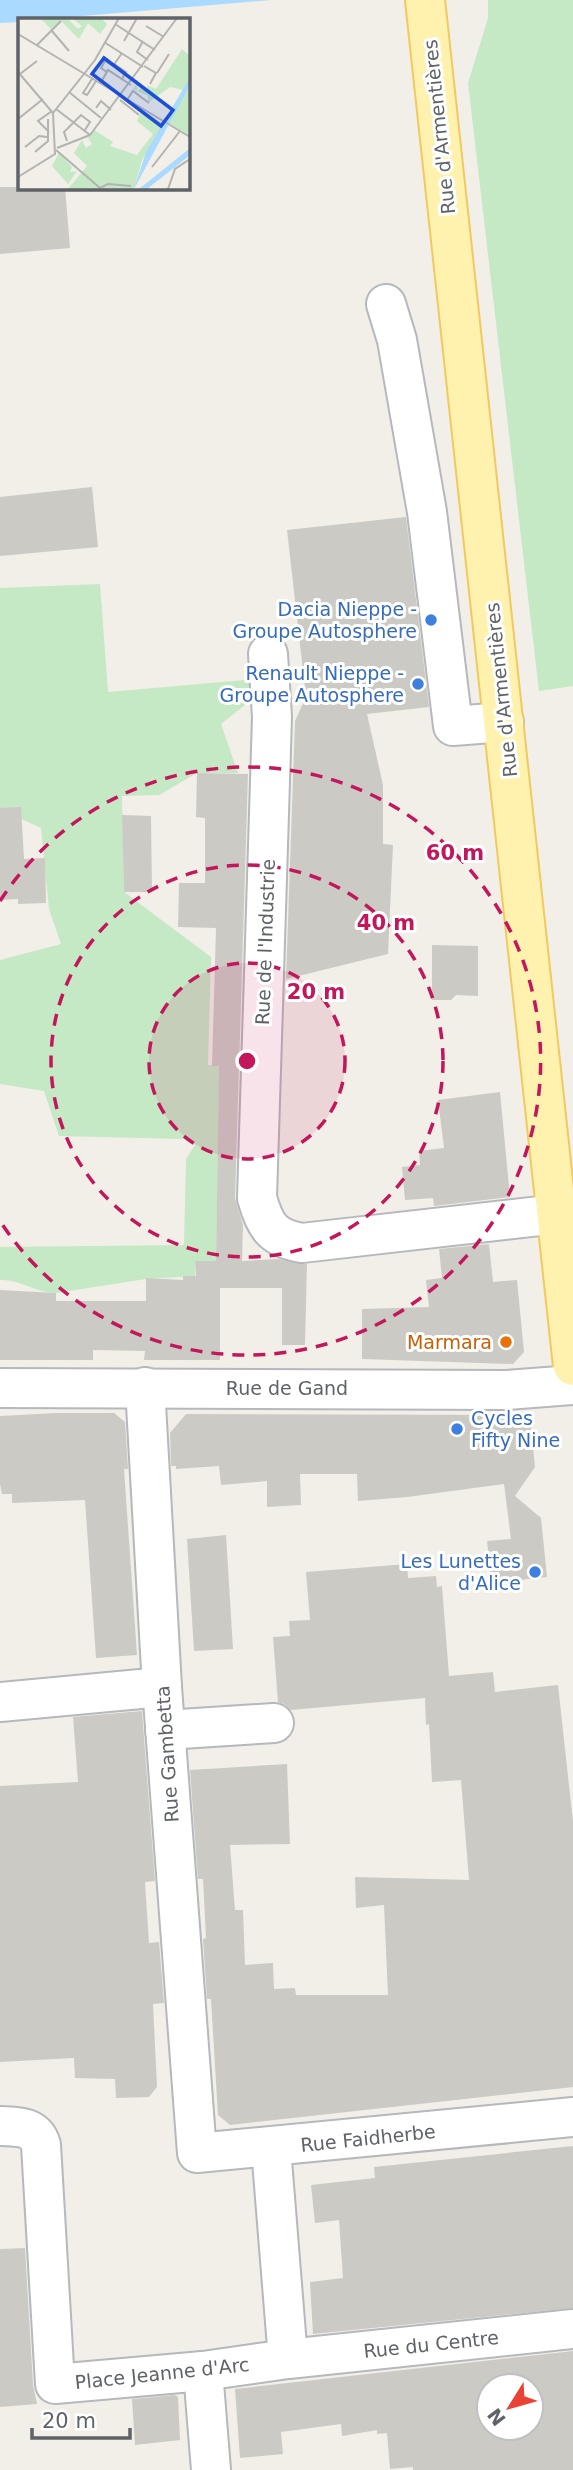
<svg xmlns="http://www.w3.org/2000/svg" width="573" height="2470" viewBox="0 0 573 2470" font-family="'DejaVu Sans',sans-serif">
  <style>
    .green { fill: #c5e8c5 }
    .water { fill: #aadaff }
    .building { fill: #cccac5; fill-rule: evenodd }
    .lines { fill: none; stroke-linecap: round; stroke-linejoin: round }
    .minor-casing { stroke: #b5b8bc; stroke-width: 42 }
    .major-casing { stroke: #f2c960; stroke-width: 42 }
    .minor { stroke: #fff; stroke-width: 38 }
    .major { stroke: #fff2af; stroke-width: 38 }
    .ring { fill: none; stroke: #c2185b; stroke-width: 3.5; stroke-dasharray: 12 9 }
    .shop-dot { fill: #3f7fe0; stroke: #fff; stroke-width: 2.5 }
    .food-dot { fill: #e8710a; stroke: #fff; stroke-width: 2.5 }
    .labels { text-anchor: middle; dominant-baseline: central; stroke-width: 6; stroke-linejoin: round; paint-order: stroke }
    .street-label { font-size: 19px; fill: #5f6368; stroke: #fff }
    .shop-label { font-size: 19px; fill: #366cbe; stroke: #fff; text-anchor: end }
    .food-label { font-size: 19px; fill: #c56008; stroke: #fff; text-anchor: end }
    .inset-road { fill: none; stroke: #b3b3b1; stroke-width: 2 }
    .view { fill: #1d4ed8; fill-opacity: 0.15; stroke: #1d4ed8; stroke-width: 3.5 }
    .inset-edge { fill: none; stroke: #5f6368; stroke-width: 3.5 }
    .centre { fill: #c2185b; stroke: #fff; stroke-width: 3.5 }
    .ring-label { font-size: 21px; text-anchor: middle; font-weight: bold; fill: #c2185b; stroke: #fff; stroke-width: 6; stroke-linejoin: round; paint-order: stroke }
  </style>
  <rect width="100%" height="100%" fill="#f1efe8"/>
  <g class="green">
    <polygon points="488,0 573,0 573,686 539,691 468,83 488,18"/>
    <path d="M100,584l8,108 149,-13 -7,22 -29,23 17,49h-41l-38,22 -37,1 2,96 87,65 -3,108h13l-2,18 -3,178h-21v15l-49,3 -90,14c-20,0 -36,-14 -56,-13v-33l184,-2 2,-86 9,-14 -11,-6 -125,-3 -15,-45 -44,-7v-124l61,-16 -12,-35 -8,-81 -41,-19v-221z"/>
  </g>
  <polygon class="water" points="0,0 271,0 47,19 19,19 19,22 0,23"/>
  <g class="building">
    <polygon points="0,187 65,187 70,248 0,254"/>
    <polygon points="92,487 98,547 0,556 0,497"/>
    <polygon points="406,517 429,707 367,714 383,785 383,844 393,845 388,954 286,979 295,721 306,697 287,530"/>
    <polygon points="197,773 248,774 235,1198 243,1225 242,1261 278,1259 307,1264 305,1345 282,1345 282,1288 220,1288 220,1360 144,1360 145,1351 93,1350 93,1360 0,1360 0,1290 56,1293 56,1301 146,1301 146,1278 183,1280 183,1276 196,1276 195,1261 216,1261 219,1066 212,1066 216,928 178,927 179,883 205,883 205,818 196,817"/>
    <polygon points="21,807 24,859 45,858 46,903 18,904 18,899 0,900 0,808"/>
    <polygon points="122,815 151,816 152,892 124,892"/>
    <polygon points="432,945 478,946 478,996 456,995 451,1000 432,1000"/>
    <polygon points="500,1092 510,1197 434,1206 433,1198 405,1200 402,1167 420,1165 419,1151 444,1148 438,1100"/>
    <polygon points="489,1244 493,1282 517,1280 524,1352 513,1364 362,1359 362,1309 429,1307 426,1280 442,1278 439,1249"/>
    <polygon points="56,1413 114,1413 125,1422 128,1469 124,1469 137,1655 96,1658 85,1500 12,1503 12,1494 2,1494 0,1484 0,1416"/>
    <polygon points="186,1414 518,1415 531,1427 535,1467 515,1496 541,1518 547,1577 492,1583 487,1541 511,1539 504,1484 407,1497 358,1501 357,1474 300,1474 301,1505 267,1507 267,1481 221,1485 219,1466 176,1469 176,1466 171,1466 170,1433"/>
    <polygon points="226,1535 233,1649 194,1651 187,1539"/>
    <polygon points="407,1564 408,1578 436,1576 437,1587 442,1586 449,1676 493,1672 495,1692 558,1685 573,1822 573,2087 230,2125 218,2115 211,1999 207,1999 203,1939 206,1938 203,1879 198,1879 190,1770 287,1764 290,1844 230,1845 235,1910 243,1910 245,1965 273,1963 274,1989 295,1988 296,1995 388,1995 384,1905 356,1908 355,1877 469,1880 461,1780 432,1782 429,1724 426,1725 425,1698 291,1710 284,1704 278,1702 273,1637 290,1636 289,1621 310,1620 306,1572"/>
    <polygon points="142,1711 155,1881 145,1882 149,1943 159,1942 164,2003 153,2004 157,2087 149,2097 116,2098 115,2079 75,2078 74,2058 0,2062 0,1786 78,1782 73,1717"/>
    <polygon points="573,2146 573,2308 313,2334 310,2282 343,2278 339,2220 315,2223 311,2185 375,2178 374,2167"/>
    <polygon points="25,2248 33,2385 37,2404 0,2407 0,2249"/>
    <path d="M573,2351v119h-160v-3l-23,2 -3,-36 -10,1v-4l-35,6 -1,-12 -60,8 2,22 -43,4 -5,-69zM489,2386h42v42h-42z"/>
    <polygon points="175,2395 178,2397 180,2440 135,2445 132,2399"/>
  </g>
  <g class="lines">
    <g class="minor-casing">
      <g id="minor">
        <polyline points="386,304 397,340 427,512 453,726 504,722"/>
        <path d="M268,654l4,63 -15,481c8,28 15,40 45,45l255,-29"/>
        <polyline points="145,1387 162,1687 197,2153 573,2117"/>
        <polyline points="0,1388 506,1390 573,1385"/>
        <polyline points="0,1702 162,1687"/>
        <polyline points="165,1730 274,1723"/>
        <path d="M0,2126c17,1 35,-1 41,19l14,239 148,-13 85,-12 -17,-211"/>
        <polyline points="288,2359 573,2329"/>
        <polyline points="203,2371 211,2470"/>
      </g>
    </g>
    <g class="major-casing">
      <polyline id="major" points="425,0 573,1366"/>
    </g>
    <use href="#minor" class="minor"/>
    <use href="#major" class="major"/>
  </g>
  <circle cx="247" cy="1061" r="98" fill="#c2185b" fill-opacity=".12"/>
  <g class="ring">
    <circle cx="247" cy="1061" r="98"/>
    <circle cx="247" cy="1061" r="196"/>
    <path d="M0 901A294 294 0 1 1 0 1221"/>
  </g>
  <g class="shop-dot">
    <circle cx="431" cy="620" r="7"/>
    <circle cx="418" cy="684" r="7"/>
    <circle cx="457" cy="1429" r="7"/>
    <circle cx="535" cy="1572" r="7"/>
  </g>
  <circle class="food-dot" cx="506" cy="1342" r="7"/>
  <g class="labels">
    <g class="street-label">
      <text transform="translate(439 127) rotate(-96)">Rue d'Armentières</text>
      <text transform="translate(501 690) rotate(-96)">Rue d'Armentières</text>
      <text transform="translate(265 942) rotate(-88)">Rue de l'Industrie</text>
      <text x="287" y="1388">Rue de Gand</text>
      <text transform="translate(167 1754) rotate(-94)">Rue Gambetta</text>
      <text transform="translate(368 2138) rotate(-6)">Rue Faidherbe</text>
      <text transform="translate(431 2344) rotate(-6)">Rue du Centre</text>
      <text transform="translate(162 2373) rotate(-6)">Place Jeanne d'Arc</text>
    </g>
    <g class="shop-label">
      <text x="417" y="609">Dacia Nieppe -<tspan x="417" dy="22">Groupe Autosphere</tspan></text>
      <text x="404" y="673">Renault Nieppe -<tspan x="404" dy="22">Groupe Autosphere</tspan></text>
      <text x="471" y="1418" text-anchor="start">Cycles<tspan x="471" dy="22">Fifty Nine</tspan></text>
      <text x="521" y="1561">Les Lunettes<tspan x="521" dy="22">d'Alice</tspan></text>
    </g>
    <g class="food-label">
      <text x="492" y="1342">Marmara</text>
    </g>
  </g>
  <g transform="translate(18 18)">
    <rect width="172" height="172" fill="#f1efe8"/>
    <path d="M22,0h27l11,11 4,-3 -10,-8h29l6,6 -7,10 -12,-11 -9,16 -18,-18 -10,8zM164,31l7,6v24l-6,11 -13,-3 -22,16v-7l-15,-7 4,-6v8l7,-5 5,7 -2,-8 9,4zM171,67v50l-22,-13zM124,92l21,14 -21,36 -8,29h-66l19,-23 -13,-13 8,-13 4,8 6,-4 -4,-6 6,-8 19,12 -3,4 27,9 16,-21 -16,-13zM41,135l13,14 -2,5 7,-1 -9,13 -16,-18z" fill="#c5e8c5"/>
    <path d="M171,61v8l-55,102 12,-37zM171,131v7l-42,33h-8z" fill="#aadaff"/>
    <path class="inset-road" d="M97,6l40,26M128,8l18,11M34,13l17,20M0,16l172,103M106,23l13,-23M125,23l-6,11 11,8M86,24l39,25M19,27l24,-24M96,46l12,8 -4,7M126,48l12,7 -6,11M0,54l35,41M89,54l-6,-4 4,-7 8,5 9,-13M139,55l12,-19M2,56l17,-13M74,61l-9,14 4,2 9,-14M82,66l8,-14 23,15M51,74l32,26M102,82l19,15M109,82l6,-9 16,12M78,90l5,-7 10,9M38,91l34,26M0,101l25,-20M31,114l-11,-11 14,-10M72,117l87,-117M49,123l-3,-9 17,-17 9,7 -5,8M7,129l14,-11 8,1M39,130l33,-13M38,132l44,38 8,-4 23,2M17,134l13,-11v-22M134,149l28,-36M0,159l37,-23 -2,-41 42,-53 24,-42M150,171l7,-20 15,-10"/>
    <path class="view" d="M86,40l69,52 -12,16 -69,-52z"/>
    <rect width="172" height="172" class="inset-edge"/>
  </g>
  <circle cx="247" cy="1061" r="10" class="centre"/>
  <g class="ring-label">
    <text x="455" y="860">60 m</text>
    <text x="386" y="930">40 m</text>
    <text x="316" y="999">20 m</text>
  </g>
  <g transform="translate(510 2407) rotate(233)"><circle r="33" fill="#ffffff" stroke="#bfc1c3" stroke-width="2"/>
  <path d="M0-5L12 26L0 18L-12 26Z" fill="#ea4335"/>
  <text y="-10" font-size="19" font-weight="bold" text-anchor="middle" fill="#5f6368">N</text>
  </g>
  <path d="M32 2428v10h98v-10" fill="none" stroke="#5f6368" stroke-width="3.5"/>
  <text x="42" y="2428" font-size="21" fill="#5f6368" stroke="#ffffff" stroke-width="5" paint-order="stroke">20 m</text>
</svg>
